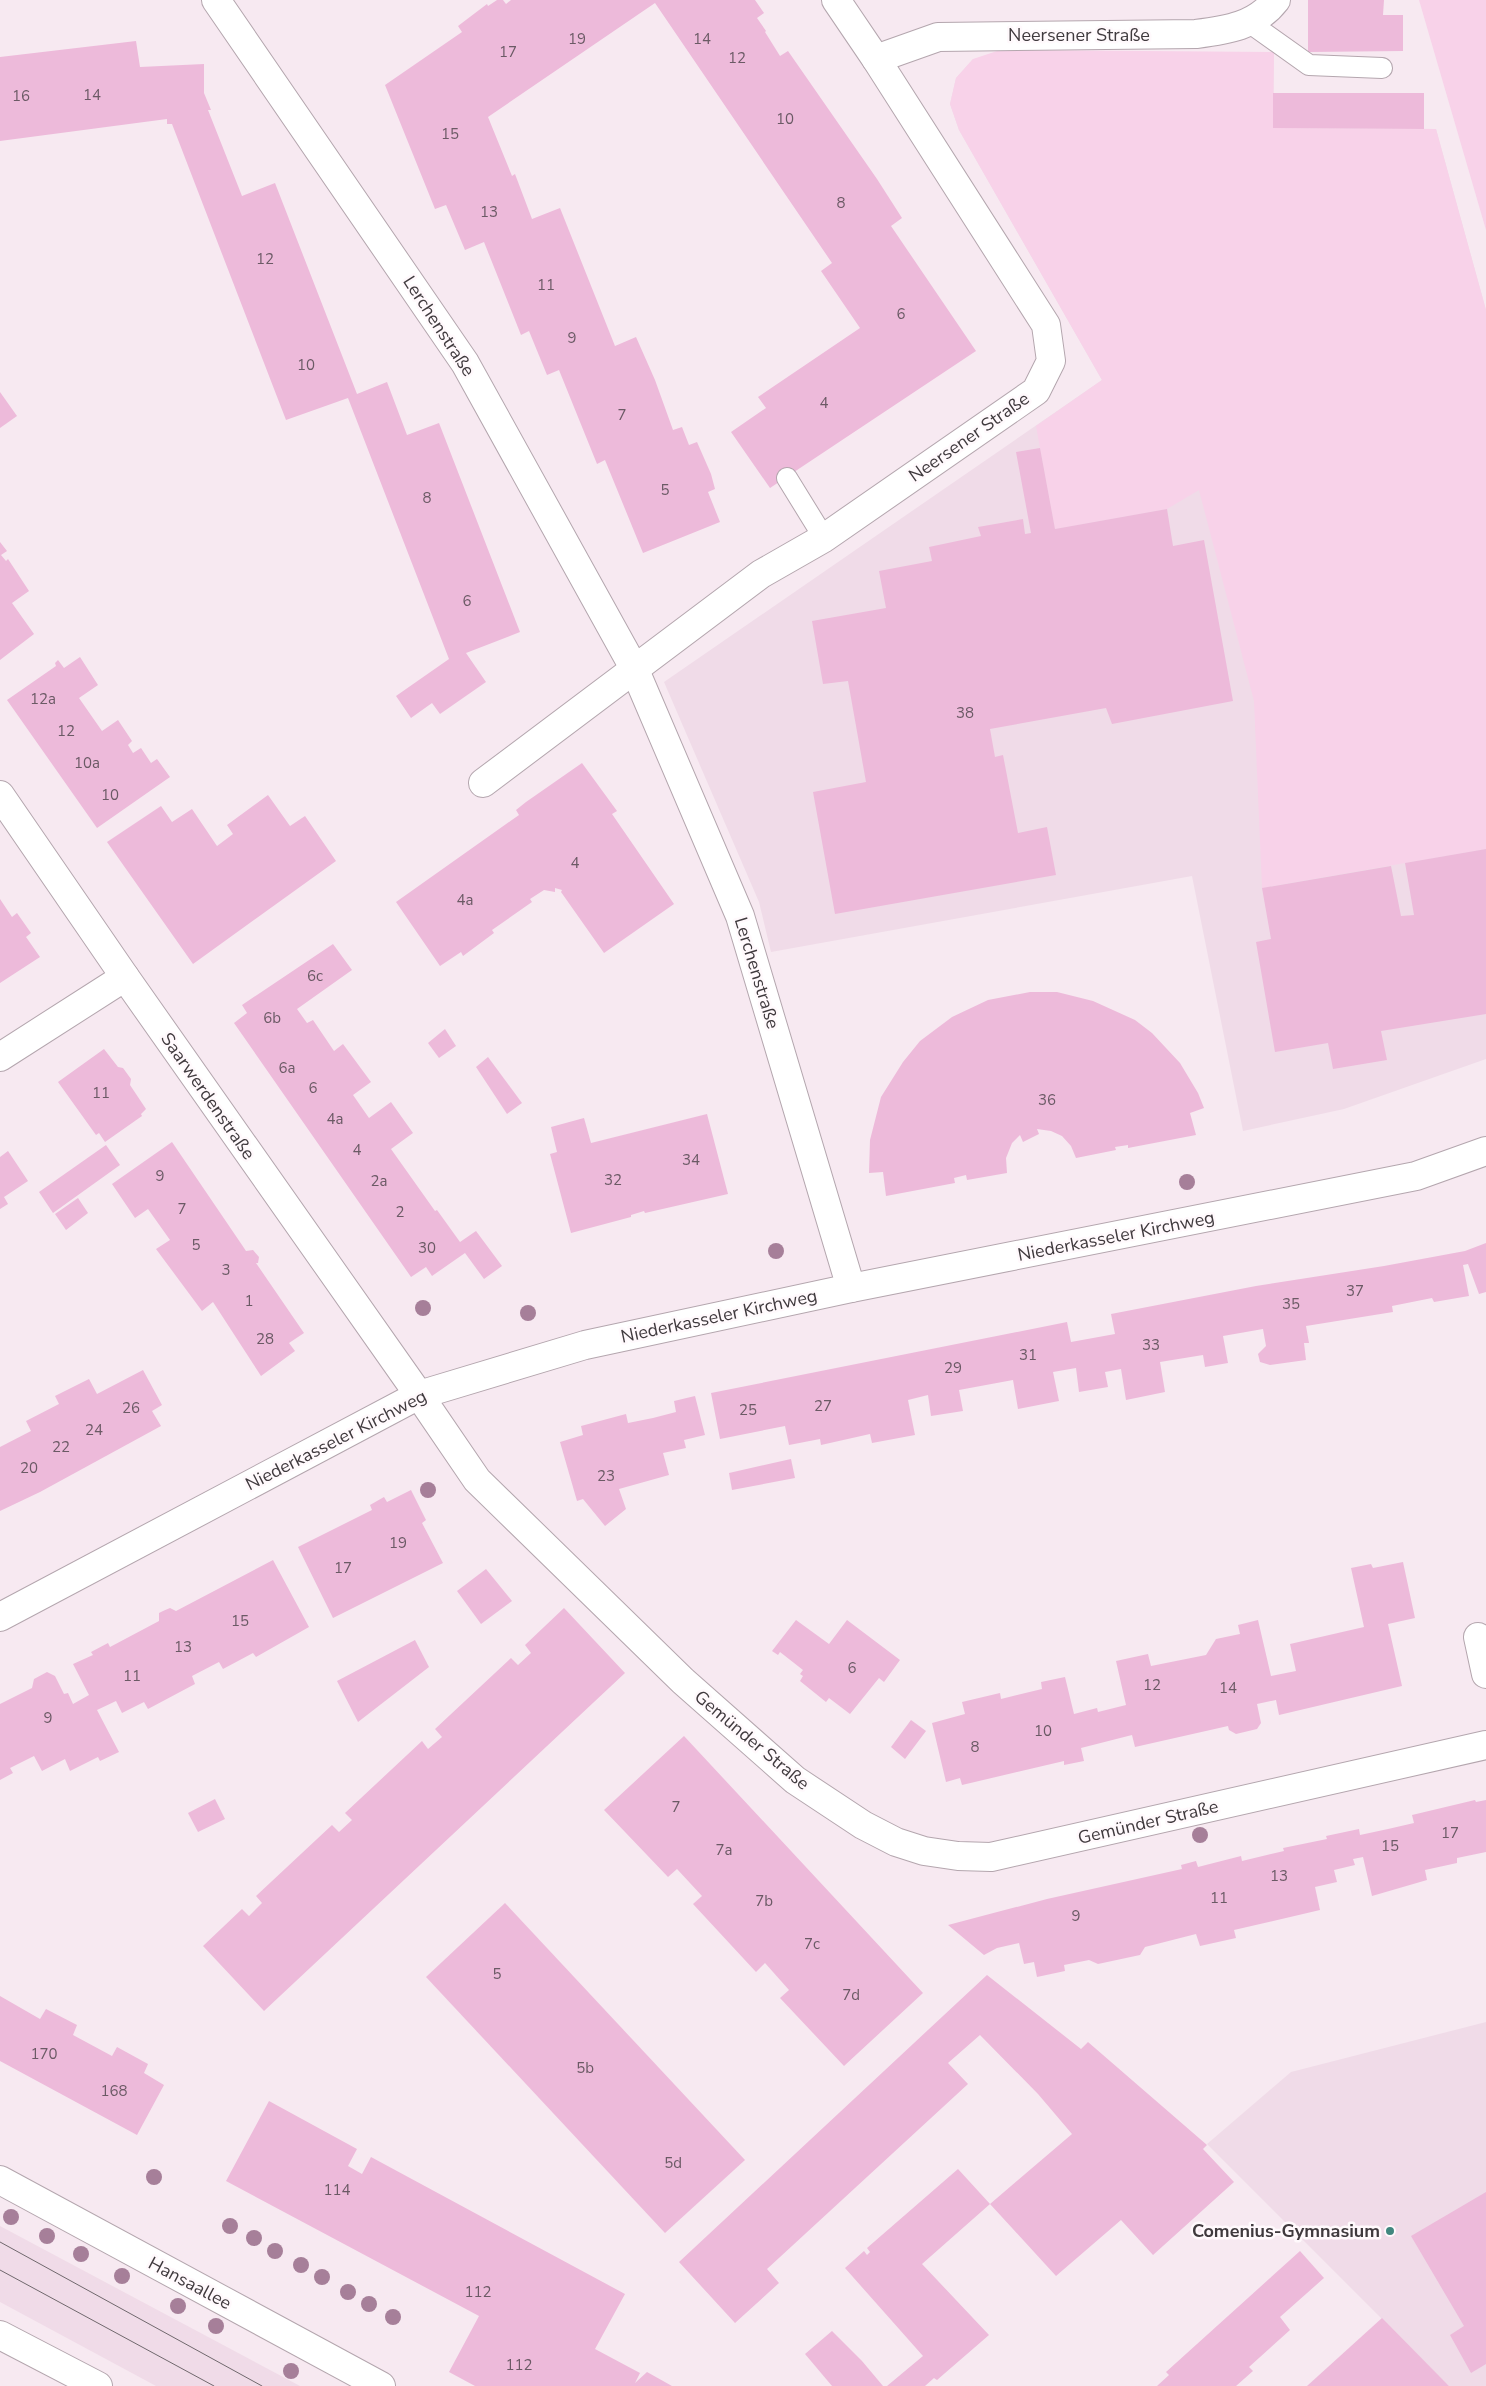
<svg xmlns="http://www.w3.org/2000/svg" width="1486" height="2386" viewBox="0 0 1486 2386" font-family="'Nunito Sans',sans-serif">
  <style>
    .built { fill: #f0dbe8 }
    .green { fill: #f8d2e9 }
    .building { fill: #edbada }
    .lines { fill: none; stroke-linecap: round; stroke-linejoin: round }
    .lane-casing { stroke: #b4a6ae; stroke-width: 22 }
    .street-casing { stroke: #b4a6ae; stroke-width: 30 }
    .secondary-casing { stroke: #b4a6ae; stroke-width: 30 }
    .lane { stroke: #fff; stroke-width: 20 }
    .street { stroke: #fff; stroke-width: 28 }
    .secondary { stroke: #fff; stroke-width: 28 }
    .tram { stroke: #70686d; stroke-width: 1 }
    .tree { fill: #a67f99 }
    .poi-dot { fill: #41877f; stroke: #fff9fc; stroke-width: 2 }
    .labels { text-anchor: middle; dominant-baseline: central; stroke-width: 5; stroke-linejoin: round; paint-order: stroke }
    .number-label { font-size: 15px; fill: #6b5a65 }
    .street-label { font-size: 18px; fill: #403a3e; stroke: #fff9fc }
    .poi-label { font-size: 18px; font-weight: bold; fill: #403a3e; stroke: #fff9fc; text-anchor: end }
  </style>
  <rect width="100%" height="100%" fill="#f7e9f1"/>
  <g class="built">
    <polygon points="1274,52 1273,128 1436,129 1486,310 1486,1059 1344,1109 1243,1131 1192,876 771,952 759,902 664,682 1102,380 959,130 950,104 956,78 973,59"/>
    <polygon points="1486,2022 1486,2386 1449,2386 1207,2144 1291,2072"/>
    <polygon points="0,2226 300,2386 156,2386 0,2302"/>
  </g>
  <g class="green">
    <polygon points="1419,0 1486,0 1486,230"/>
    <polygon points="1000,50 1274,52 1273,128 1436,129 1486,310 1486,849 1262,888 1254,701 1199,490 1167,509 1055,529 1036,426 1102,380 959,130 950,104 956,78 973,59"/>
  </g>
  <g class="building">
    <polygon points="497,0 503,0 506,4 511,0 755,0 764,13 757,18 766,31 765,32 780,56 788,51 877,179 902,218 891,226 976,351 770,488 731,432 766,408 758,397 860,328 821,271 832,263 655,3 488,117 512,176 515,174 532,219 560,208 615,346 636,337 655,380 673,430 682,427 689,445 697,442 711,474 715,489 708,492 720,522 643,553 605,460 597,464 559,370 547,375 529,331 521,335 484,242 465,250 446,205 435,209 385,85 462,32 458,26 487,4 488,6"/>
    <polygon points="1308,0 1384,0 1383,15 1403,15 1403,51 1308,52"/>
    <polygon points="136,41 140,67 204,64 204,93 211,110 208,110 242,196 275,183 357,394 387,382 407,435 439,423 520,632 466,653 486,682 440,714 432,703 411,718 396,696 449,659 348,398 286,420 172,124 167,124 167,119 0,141 0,57"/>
    <polygon points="1273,93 1424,93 1424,129 1273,128"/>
    <polygon points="0,392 17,416 0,428"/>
    <polygon points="1040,448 1055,529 1167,509 1173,546 1204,540 1233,701 1112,724 1106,708 990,729 995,757 1003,755 1018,833 1047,827 1056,875 835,914 813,792 866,782 848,681 823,684 812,621 886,608 879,571 932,561 929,547 981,536 978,527 1023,519 1025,534 1031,533 1016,452"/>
    <polygon points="0,542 7,551 1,555 6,561 8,559 29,591 12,603 34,634 0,660"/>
    <polygon points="80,657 98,685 79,698 102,731 118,720 132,741 128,745 133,753 141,748 151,763 157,759 170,777 97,828 7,700 56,666 55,663 58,660 64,668"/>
    <polygon points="582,763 617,811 612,814 674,904 604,953 561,892 562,890 555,888 555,892 544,890 530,899 532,902 492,930 494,933 463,956 461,952 440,966 396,902 519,815 516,810 526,802"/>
    <polygon points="268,795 290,826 305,816 336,861 193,964 107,842 161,806 172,822 192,809 217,846 233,834 227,825"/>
    <polygon points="1486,849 1486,1014 1381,1031 1387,1060 1333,1069 1328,1043 1275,1052 1256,942 1271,939 1262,888 1391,866 1401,916 1414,915 1405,863"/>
    <polygon points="0,899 12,917 17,913 31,933 26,937 40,957 0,983"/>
    <polygon points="333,944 352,970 297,1009 307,1023 313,1020 334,1051 343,1044 371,1082 353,1095 369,1118 391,1102 413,1133 391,1149 435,1211 437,1210 460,1242 476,1231 502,1266 484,1279 465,1253 432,1276 426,1267 411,1277 234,1023 247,1013 242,1005"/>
    <polygon points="1030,992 1057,992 1093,1001 1135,1020 1152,1033 1180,1063 1198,1093 1204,1108 1190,1113 1196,1135 1128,1148 1128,1145 1115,1147 1116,1150 1076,1158 1071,1146 1062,1136 1051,1131 1037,1129 1039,1134 1023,1142 1020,1135 1012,1143 1006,1158 1007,1173 967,1180 966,1175 954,1178 955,1183 886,1196 883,1172 869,1173 870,1140 881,1097 903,1062 920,1041 952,1017 988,1000"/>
    <polygon points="445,1029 456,1046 439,1058 428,1043"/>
    <polygon points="104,1049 118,1067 123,1068 131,1079 130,1085 146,1109 141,1114 142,1116 105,1142 99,1133 96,1135 58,1082"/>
    <polygon points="488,1057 522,1103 507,1114 476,1067"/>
    <polygon points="707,1114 728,1194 645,1213 644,1211 631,1215 631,1217 571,1233 550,1154 557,1152 551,1127 584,1118 591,1143"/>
    <polygon points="172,1142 242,1245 246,1251 253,1250 259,1257 258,1263 256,1263 304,1333 289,1343 295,1351 261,1376 213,1302 202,1311 156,1249 170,1240 148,1209 135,1218 112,1184"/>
    <polygon points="106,1145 120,1165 53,1213 39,1192"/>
    <polygon points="8,1151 28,1181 4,1197 8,1204 0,1209 0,1157"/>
    <polygon points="78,1198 88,1213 66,1230 55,1214"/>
    <polygon points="1486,1243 1486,1292 1479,1294 1468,1264 1463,1265 1469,1296 1434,1302 1432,1298 1392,1306 1393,1312 1306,1326 1309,1343 1304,1343 1306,1360 1270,1365 1260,1362 1258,1354 1266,1346 1263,1329 1223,1336 1228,1363 1205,1367 1203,1355 1160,1362 1165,1392 1126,1400 1121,1369 1105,1372 1108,1387 1079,1392 1076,1368 1053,1372 1059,1401 1018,1409 1013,1380 959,1390 963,1411 931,1416 928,1395 908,1400 915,1435 872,1443 870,1434 821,1445 820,1439 789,1445 785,1426 720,1439 711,1393 1067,1322 1071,1342 1115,1334 1111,1314 1256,1286 1384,1266 1465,1251"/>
    <polygon points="143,1370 162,1405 152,1411 161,1426 40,1492 0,1511 0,1447 31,1431 26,1421 59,1404 55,1396 89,1379 97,1394"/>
    <polygon points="695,1396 705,1435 684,1440 686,1448 663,1453 669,1475 619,1489 626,1509 605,1526 583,1499 577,1501 560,1442 583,1435 581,1426 626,1414 628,1423 653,1418 676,1412 674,1401"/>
    <polygon points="791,1459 795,1478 732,1490 729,1473"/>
    <polygon points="411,1490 426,1520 422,1523 443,1563 333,1618 298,1547 372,1510 370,1505 384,1497 387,1502"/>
    <polygon points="273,1560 309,1627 256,1657 253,1653 223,1669 219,1662 192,1676 195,1684 148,1709 144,1702 122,1713 116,1701 97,1710 119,1752 100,1761 98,1757 70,1771 65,1759 42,1771 34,1756 10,1768 13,1773 0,1780 0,1704 32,1688 34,1679 47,1672 55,1676 64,1694 68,1693 73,1704 89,1695 73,1664 93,1655 91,1652 108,1643 110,1647 159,1621 159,1613 163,1611 170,1608 176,1611"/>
    <polygon points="1403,1562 1415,1618 1388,1624 1402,1686 1279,1715 1276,1700 1257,1704 1261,1723 1257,1729 1236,1734 1229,1730 1228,1726 1135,1747 1132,1735 1081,1748 1084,1761 1064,1765 1064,1761 962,1785 960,1778 946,1782 932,1723 965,1714 962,1702 1000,1693 1001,1699 1042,1689 1041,1682 1065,1677 1074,1714 1097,1708 1098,1712 1126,1705 1116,1661 1148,1654 1151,1666 1206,1655 1216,1639 1240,1634 1238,1625 1258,1620 1271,1676 1296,1671 1290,1644 1364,1627 1351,1568 1371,1564 1373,1568"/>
    <polygon points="486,1569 512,1601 481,1624 457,1591"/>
    <polygon points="564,1608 625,1673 264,2011 203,1946 242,1909 249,1916 262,1903 256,1896 332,1825 339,1832 352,1820 345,1813 422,1741 428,1749 442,1737 435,1729 511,1658 518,1665 531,1653 525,1645"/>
    <polygon points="796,1620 829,1644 847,1620 900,1660 884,1682 879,1678 850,1714 829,1698 826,1702 800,1681 803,1676 800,1674 803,1670 780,1652 778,1655 772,1651"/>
    <polygon points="415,1640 429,1667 358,1722 337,1681"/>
    <polygon points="911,1720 926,1731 905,1759 891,1747"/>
    <polygon points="684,1736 923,1993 844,2066 780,1998 789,1990 765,1963 756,1972 693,1904 702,1896 677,1869 668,1877 604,1810"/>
    <polygon points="215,1799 225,1819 198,1832 188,1813"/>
    <polygon points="1475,1800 1476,1802 1486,1800 1486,1852 1457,1858 1457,1863 1425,1870 1427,1880 1372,1896 1363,1857 1353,1859 1355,1865 1334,1870 1337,1882 1315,1887 1320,1910 1234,1930 1236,1938 1200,1946 1196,1934 1145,1947 1140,1955 1098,1964 1089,1960 1064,1965 1065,1971 1037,1977 1034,1962 1024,1964 1019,1943 997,1948 984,1955 948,1925 1047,1899 1182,1869 1181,1865 1196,1861 1198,1867 1241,1856 1242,1861 1284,1851 1283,1848 1327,1839 1326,1836 1359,1829 1360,1835 1388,1829 1414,1823 1412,1815"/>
    <polygon points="505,1903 745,2160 665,2233 426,1977"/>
    <polygon points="987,1975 1081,2049 1088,2042 1207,2145 1203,2149 1234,2182 1153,2255 1121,2220 1056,2276 990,2204 1072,2134 1038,2094 980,2035 948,2063 968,2084 767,2269 779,2283 735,2323 679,2262"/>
    <polygon points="0,1996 40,2019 46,2009 77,2025 73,2035 112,2056 117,2047 148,2064 144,2073 164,2085 137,2135 0,2061"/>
    <polygon points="269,2101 357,2149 348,2166 362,2174 371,2157 625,2294 595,2349 640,2373 635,2383 647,2372 672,2386 475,2386 449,2372 479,2316 226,2181"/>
    <polygon points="958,2169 990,2204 922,2264 989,2335 937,2380 934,2378 925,2386 887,2386 923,2356 845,2268 864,2251 867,2255 870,2252 867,2248"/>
    <polygon points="1486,2192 1486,2364 1471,2373 1450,2335 1464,2326 1411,2236"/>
    <polygon points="1300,2251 1324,2278 1280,2317 1290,2330 1249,2367 1253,2371 1236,2386 1157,2386 1169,2375 1166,2372"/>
    <polygon points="1382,2318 1449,2386 1307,2386"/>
    <polygon points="832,2331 862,2361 883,2386 832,2386 805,2354"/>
  </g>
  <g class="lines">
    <g class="lane-casing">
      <g id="lane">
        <polyline points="1250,23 1309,65 1382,68"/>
        <polyline points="787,478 824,538"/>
      </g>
    </g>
    <g class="street-casing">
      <g id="street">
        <polyline points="216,0 465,363 634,668 740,916 851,1288"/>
        <polyline points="836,0 876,59"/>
        <path d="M483,783l278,-209 63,-36 212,-147 15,-30 -5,-36 -170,-266 62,-22 258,-3c31,-4 60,-8 80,-34"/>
        <polyline points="0,795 125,977 419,1395 477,1480 683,1681 795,1780 863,1825 896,1842 924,1851 958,1856 991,1857 1486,1745"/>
        <polyline points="0,1057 125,977"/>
        <polyline points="0,1617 419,1395 585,1345 851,1288 1416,1176 1486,1151"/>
        <polyline points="1478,1637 1486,1674"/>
      </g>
    </g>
    <g class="secondary-casing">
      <g id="secondary">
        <polyline points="0,2180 381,2386"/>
        <polyline points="0,2335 98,2386"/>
      </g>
    </g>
    <use href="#lane" class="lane"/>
    <use href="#street" class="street"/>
    <use href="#secondary" class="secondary"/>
    <g class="tram">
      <polyline points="0,2242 262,2386"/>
      <polyline points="0,2270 214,2386"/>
    </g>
  </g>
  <g class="tree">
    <circle cx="1187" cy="1182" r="8"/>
    <circle cx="776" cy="1251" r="8"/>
    <circle cx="423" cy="1308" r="8"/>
    <circle cx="528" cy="1313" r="8"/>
    <circle cx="428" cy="1490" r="8"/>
    <circle cx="1200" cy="1835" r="8"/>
    <circle cx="154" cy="2177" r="8"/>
    <circle cx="11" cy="2217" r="8"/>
    <circle cx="230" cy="2226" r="8"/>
    <circle cx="47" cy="2236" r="8"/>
    <circle cx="254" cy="2238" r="8"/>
    <circle cx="275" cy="2251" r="8"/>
    <circle cx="81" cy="2254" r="8"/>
    <circle cx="301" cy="2265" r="8"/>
    <circle cx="122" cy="2276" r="8"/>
    <circle cx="322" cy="2277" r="8"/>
    <circle cx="348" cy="2292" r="8"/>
    <circle cx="369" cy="2304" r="8"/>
    <circle cx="178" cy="2306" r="8"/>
    <circle cx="393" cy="2317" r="8"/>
    <circle cx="216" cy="2326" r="8"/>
    <circle cx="291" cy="2371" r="8"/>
  </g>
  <circle class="poi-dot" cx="1390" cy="2231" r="5"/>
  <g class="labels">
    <g class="number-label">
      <text x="577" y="39">19</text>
      <text x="702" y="39">14</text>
      <text x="508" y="52">17</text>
      <text x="737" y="58">12</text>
      <text x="92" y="95">14</text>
      <text x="21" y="96">16</text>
      <text x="785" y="119">10</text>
      <text x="450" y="134">15</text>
      <text x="841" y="203">8</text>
      <text x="489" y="212">13</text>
      <text x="265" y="259">12</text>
      <text x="546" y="285">11</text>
      <text x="901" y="314">6</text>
      <text x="572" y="338">9</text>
      <text x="306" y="365">10</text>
      <text x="824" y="403">4</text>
      <text x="622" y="415">7</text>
      <text x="665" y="490">5</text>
      <text x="427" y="498">8</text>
      <text x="467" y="601">6</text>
      <text x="43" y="699">12a</text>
      <text x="965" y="713">38</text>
      <text x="66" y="731">12</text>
      <text x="87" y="763">10a</text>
      <text x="110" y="795">10</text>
      <text x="575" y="863">4</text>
      <text x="465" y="900">4a</text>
      <text x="315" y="976">6c</text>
      <text x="272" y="1018">6b</text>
      <text x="287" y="1068">6a</text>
      <text x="313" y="1088">6</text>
      <text x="101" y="1093">11</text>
      <text x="1047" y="1100">36</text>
      <text x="335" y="1119">4a</text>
      <text x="357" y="1150">4</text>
      <text x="691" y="1160">34</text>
      <text x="160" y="1176">9</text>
      <text x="613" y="1180">32</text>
      <text x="379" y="1181">2a</text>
      <text x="182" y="1209">7</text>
      <text x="400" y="1212">2</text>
      <text x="196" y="1245">5</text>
      <text x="427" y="1248">30</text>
      <text x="226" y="1270">3</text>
      <text x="1355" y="1291">37</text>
      <text x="249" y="1301">1</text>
      <text x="1291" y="1304">35</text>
      <text x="265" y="1339">28</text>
      <text x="1151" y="1345">33</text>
      <text x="1028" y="1355">31</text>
      <text x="953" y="1368">29</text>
      <text x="823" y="1406">27</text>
      <text x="131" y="1408">26</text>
      <text x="748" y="1410">25</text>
      <text x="94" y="1430">24</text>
      <text x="61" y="1447">22</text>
      <text x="29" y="1468">20</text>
      <text x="606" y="1476">23</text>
      <text x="398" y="1543">19</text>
      <text x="343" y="1568">17</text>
      <text x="240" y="1621">15</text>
      <text x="183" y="1647">13</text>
      <text x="852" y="1668">6</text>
      <text x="132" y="1676">11</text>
      <text x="1152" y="1685">12</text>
      <text x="1228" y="1688">14</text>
      <text x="48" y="1718">9</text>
      <text x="1043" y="1731">10</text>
      <text x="975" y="1747">8</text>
      <text x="676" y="1807">7</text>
      <text x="1450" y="1833">17</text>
      <text x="1390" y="1846">15</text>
      <text x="724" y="1850">7a</text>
      <text x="1279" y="1876">13</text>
      <text x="1219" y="1898">11</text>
      <text x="764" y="1901">7b</text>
      <text x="1076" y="1916">9</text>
      <text x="812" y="1944">7c</text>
      <text x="497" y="1974">5</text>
      <text x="851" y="1995">7d</text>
      <text x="44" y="2054">170</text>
      <text x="585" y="2068">5b</text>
      <text x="114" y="2091">168</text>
      <text x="673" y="2163">5d</text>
      <text x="337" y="2190">114</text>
      <text x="478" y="2292">112</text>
      <text x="519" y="2365">112</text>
    </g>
    <g class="street-label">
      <text x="1079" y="35">Neersener Straße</text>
      <text transform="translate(439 326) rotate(57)">Lerchenstraße</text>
      <text transform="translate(969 437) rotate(-35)">Neersener Straße</text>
      <text transform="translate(757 973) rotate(73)">Lerchenstraße</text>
      <text transform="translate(208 1096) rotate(55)">Saarwerdenstraße</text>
      <text transform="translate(1116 1236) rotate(-11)">Niederkasseler Kirchweg</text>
      <text transform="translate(719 1316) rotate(-12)">Niederkasseler Kirchweg</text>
      <text transform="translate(336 1440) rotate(-27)">Niederkasseler Kirchweg</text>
      <text transform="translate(752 1740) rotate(40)">Gemünder Straße</text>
      <text transform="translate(1148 1822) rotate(-13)">Gemünder Straße</text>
      <text transform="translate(190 2283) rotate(28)">Hansaallee</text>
    </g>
    <g class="poi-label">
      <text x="1380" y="2231">Comenius-Gymnasium</text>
    </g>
  </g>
</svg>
